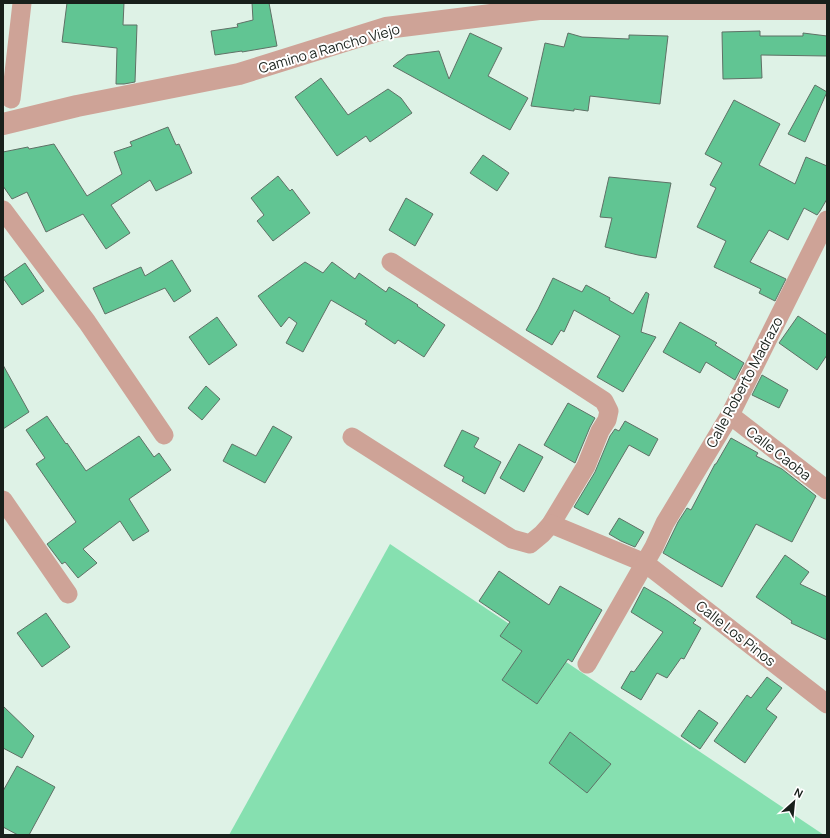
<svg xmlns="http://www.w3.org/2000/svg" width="830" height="838" viewBox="0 0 830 838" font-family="Manrope,sans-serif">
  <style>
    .green { fill: #86e0b0 }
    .building { fill: #61c593; stroke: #5f7166 }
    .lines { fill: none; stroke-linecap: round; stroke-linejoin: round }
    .minor { stroke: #cea397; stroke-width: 19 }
    .tertiary { stroke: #cea397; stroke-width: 22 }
    .labels { text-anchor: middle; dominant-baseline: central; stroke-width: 4; stroke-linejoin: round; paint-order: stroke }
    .street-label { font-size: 14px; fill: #18201b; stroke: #fff }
  </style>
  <rect width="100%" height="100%" fill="#def2e6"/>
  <polygon class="green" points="390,544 824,835 229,835"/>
  <g class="building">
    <polygon points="67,3 124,3 123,25 137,25 135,82 124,84 116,84 117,48 62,42"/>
    <polygon points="252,3 269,3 277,46 242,52 242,51 215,55 211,31 238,27 237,24 253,20"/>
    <polygon points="760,31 760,36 803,36 803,33 827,36 827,56 761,55 762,78 723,79 722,32"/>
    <polygon points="470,33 502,48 488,76 528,98 510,130 393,66 407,55 439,51 449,79"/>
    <polygon points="568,33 582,37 629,39 629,35 668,36 660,104 590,96 588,111 574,109 574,111 531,106 545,43 564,47"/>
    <polygon points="321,78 348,115 388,89 401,98 412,113 370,142 366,136 337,156 295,97"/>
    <polygon points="815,85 827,92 805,142 788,134"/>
    <polygon points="734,100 780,124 759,165 795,184 806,157 827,166 827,199 820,211 817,215 804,208 788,240 769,230 750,262 786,279 775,301 759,293 761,289 714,267 726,241 697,227 716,188 710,185 722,163 705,154"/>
    <polygon points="168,127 176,145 179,144 192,173 156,191 150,180 111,205 130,233 106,249 83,214 46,232 27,192 12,199 3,186 3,152 28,147 29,149 54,144 87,196 122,174 114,152 132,146 130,142"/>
    <polygon points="483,155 509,173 497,191 470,173"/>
    <polygon points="278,176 290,191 292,189 310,213 273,241 257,221 264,215 251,198"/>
    <polygon points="609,177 671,183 656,258 638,255 605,247 612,218 600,217"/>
    <polygon points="406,198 433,214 415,246 389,230"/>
    <polygon points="172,260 191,291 174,302 165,288 105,314 93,288 141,267 145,276"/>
    <polygon points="305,262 323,273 332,262 355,279 359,273 386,292 389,287 418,305 417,306 445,325 424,357 398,340 395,344 365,324 367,321 331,300 303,352 286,343 297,323 289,317 281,327 258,296"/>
    <polygon points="25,263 44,291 22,305 3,278"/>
    <polygon points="553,278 582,292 586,285 610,298 609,300 633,314 646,292 649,294 641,332 656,337 623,392 597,377 620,336 574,310 564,332 561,330 552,345 526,330 538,309"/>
    <polygon points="798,316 827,335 827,355 817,370 779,343"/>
    <polygon points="217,317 237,345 209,365 189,337"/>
    <polygon points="680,322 717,343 715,345 744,363 735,380 706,362 700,373 663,352"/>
    <polygon points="3,365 29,412 3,429"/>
    <polygon points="762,375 788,390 779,408 752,395"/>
    <polygon points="206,386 220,399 202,420 188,408"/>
    <polygon points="568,403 595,418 590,427 575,463 544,445"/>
    <polygon points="47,416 66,444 67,443 86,471 139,436 154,457 159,453 171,470 129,499 149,531 133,541 120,521 83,549 97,563 78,578 65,562 62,564 47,544 76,522 36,464 45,458 26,430"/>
    <polygon points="625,421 658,439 649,456 629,445 588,515 574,507 595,472 610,436 615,429 619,431"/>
    <polygon points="273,426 292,437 265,483 223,461 232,444 256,456"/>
    <polygon points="462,430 479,438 474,447 501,462 485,494 462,481 464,477 444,466"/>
    <polygon points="731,438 758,453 756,456 782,469 816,496 792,542 756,524 722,587 699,574 663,553 678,522 687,508 691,510 715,464 716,464"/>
    <polygon points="519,444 543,457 524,492 500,478"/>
    <polygon points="619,518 644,532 635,547 621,541 609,534"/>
    <polygon points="785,555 809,572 800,584 827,597 827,640 791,623 792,621 756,597"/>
    <polygon points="499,571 549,605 560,586 602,610 572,662 568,659 537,704 502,680 522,651 500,636 510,622 479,601"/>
    <polygon points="644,587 668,601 696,620 693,623 701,628 684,659 681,658 667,678 657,673 641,700 621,688 631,671 634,672 663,632 631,612"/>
    <polygon points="46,613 70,647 42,667 17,633"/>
    <polygon points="767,677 782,688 766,709 777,717 745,763 714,741 747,695 751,698"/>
    <polygon points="3,706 34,736 22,758 3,748"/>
    <polygon points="699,710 718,723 700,749 681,736"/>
    <polygon points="570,732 611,764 587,793 549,763"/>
    <polygon points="17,766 55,787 29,835 18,835 3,827 3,791"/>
  </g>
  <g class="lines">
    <g class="minor">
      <polyline points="11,99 22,3"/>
      <polyline points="3,210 87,322 164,435"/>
      <polyline points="730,415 827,490"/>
      <polyline points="352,437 512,539 530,544 542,534 551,524 586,466 600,431 607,420 609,411 604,401 391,262"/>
      <polyline points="3,500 68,594"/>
      <polyline points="551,524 645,563 827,704"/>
      <polyline points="587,664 654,547 665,523 730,415 827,220"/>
    </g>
    <polyline class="tertiary" points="3,124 77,106 239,74 386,28 539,9 827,9"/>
  </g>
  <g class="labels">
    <g class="street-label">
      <text transform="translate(329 48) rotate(-16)">Camino a Rancho Viejo</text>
      <text transform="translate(744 382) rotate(-62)">Calle Roberto Madrazo</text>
      <text transform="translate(779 453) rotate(38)">Calle Caoba</text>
      <text transform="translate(736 633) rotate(38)">Calle Los Pinos</text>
    </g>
  </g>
  <rect width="830" height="838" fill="none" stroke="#18201b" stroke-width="8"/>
  <g transform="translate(794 802) rotate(27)" stroke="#ffffff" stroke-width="3" paint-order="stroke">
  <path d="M0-3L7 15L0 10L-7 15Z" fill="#18201b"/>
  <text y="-6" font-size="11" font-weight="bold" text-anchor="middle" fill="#18201b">N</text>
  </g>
</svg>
